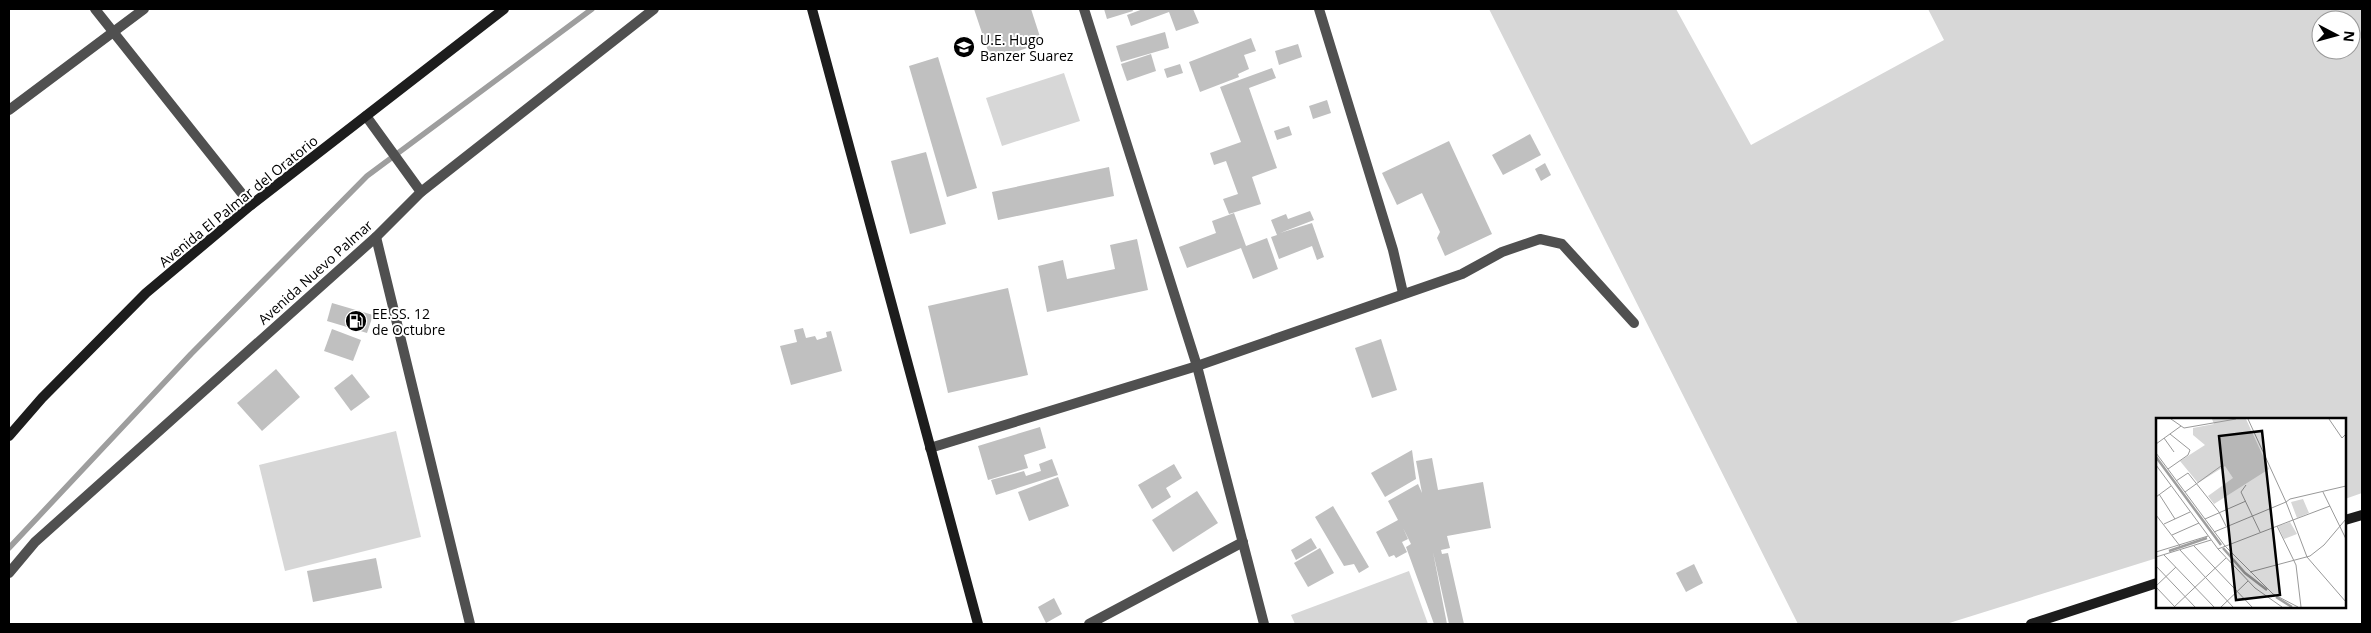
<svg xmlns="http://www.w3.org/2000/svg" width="2371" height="633" viewBox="0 0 2371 633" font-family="'Open Sans',sans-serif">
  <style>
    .green { fill: #d7d7d7; fill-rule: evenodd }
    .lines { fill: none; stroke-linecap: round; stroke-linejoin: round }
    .stream { stroke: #9e9e9e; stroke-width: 5.5 }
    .building { fill: #c0c0c0 }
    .lane { stroke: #505050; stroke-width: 10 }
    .street { stroke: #505050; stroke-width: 10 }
    .secondary { stroke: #1d1d1d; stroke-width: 10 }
    .labels { text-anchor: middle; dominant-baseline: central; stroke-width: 4; stroke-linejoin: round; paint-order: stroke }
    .poi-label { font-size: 14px; fill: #000; stroke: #fff; text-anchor: start }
    .street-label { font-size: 14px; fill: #000; stroke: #fff }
    .inset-river { fill: none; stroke: #9e9e9e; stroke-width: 2.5 }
    .inset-road { fill: none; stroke: #999; stroke-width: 1 }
    .view { fill: #000; fill-opacity: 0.15; stroke: #000; stroke-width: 2.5 }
    .inset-edge { fill: none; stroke: #000; stroke-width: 2.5 }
  </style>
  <rect width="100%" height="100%" fill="#fff"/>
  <g class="green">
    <path d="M1489,9h187l75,136 193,-105 -16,-31h434v484l-17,6v-80h-188v139l-211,66h-148zM2321,20h30v30h-30z"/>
    <polygon points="1064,73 1080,121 1002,146 986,98"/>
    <polygon points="396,431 421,537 285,571 259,465"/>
    <polygon points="1409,571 1428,624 1295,624 1291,615"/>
  </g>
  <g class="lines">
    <polyline class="stream" points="9,548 191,354 367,176 592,9"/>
  </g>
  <g class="building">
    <polygon points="974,9 1031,9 1042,43 991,60"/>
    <polygon points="1104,9 1132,9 1133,11 1107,19"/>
    <polygon points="1143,9 1193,9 1199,23 1176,31 1169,12 1131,26 1127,15"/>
    <polygon points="1165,32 1169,48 1121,62 1116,46"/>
    <polygon points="1251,38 1256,51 1244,55 1249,69 1238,74 1239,77 1200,92 1189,62"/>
    <polygon points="1298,44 1302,57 1279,65 1275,51"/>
    <polygon points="1151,54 1156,71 1127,81 1121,64"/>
    <polygon points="938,57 977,188 947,197 909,66"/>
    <polygon points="1180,64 1183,73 1167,78 1164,69"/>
    <polygon points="1272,68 1276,78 1249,88 1277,168 1252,177 1261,204 1229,214 1223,199 1238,194 1226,161 1214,165 1210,153 1241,142 1220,87"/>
    <polygon points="1327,100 1331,113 1313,119 1309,106"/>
    <polygon points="1289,126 1292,135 1277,140 1274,131"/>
    <polygon points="1530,134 1541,155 1503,175 1492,155"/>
    <polygon points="1449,141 1492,234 1445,256 1437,238 1440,232 1422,193 1397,205 1382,173"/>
    <polygon points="926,152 946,224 910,234 891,161"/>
    <polygon points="1545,163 1551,175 1541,181 1535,169"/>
    <polygon points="1109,167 1114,196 998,220 992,192"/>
    <polygon points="1310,211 1314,220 1280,233 1312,223 1324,257 1317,260 1312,246 1279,259 1271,237 1277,235 1271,220 1286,214 1288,219"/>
    <polygon points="1234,213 1246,246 1267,238 1278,269 1253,279 1241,248 1187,268 1179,247 1216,233 1212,221"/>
    <polygon points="1137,239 1148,290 1047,312 1038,266 1063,260 1067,279 1115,269 1110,245"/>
    <polygon points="1008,288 1028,375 948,393 928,306"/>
    <polygon points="332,303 373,315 367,333 327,321"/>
    <polygon points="803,328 806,338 815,336 817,340 827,337 826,332 831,331 842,371 791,385 780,346 797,342 794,330"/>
    <polygon points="332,329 361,340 353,361 324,351"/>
    <polygon points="1381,339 1397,390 1372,398 1355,348"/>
    <polygon points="276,369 300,397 262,431 237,403"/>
    <polygon points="352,374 370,397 351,411 334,388"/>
    <polygon points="1040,427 1046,448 1024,455 1028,468 988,480 978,446"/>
    <polygon points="1412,450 1416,479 1385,497 1371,473"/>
    <polygon points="1432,458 1438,490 1483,482 1491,528 1447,536 1450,548 1441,550 1442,554 1448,553 1464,624 1449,624 1433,552 1447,624 1434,624 1406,547 1411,544 1403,528 1408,539 1402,542 1407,552 1396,558 1394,555 1389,557 1376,532 1398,520 1388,501 1418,484 1422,493 1416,461"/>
    <polygon points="1052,459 1058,475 996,495 991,480 1024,471 1026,476 1041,471 1039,464"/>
    <polygon points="1174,464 1182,478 1166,488 1171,497 1152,509 1138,485"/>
    <polygon points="1058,477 1069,506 1029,521 1018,492"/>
    <polygon points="1197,491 1218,523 1173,552 1152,520"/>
    <polygon points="1333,506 1369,567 1359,573 1354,564 1344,566 1315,517"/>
    <polygon points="1311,538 1317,548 1296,560 1291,550"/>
    <polygon points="1320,548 1334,573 1308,587 1294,563"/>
    <polygon points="376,558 382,588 313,602 307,571"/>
    <polygon points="1694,564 1703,583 1686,592 1676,573"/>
    <polygon points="1054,598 1062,614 1046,623 1038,607"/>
  </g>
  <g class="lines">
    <polyline class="lane" points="1089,624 1243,542"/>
    <g class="street">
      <polyline points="95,9 251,205"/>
      <polyline points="1084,9 1197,366 1264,624"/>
      <polyline points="1319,9 1393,250 1403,293"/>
      <polyline points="9,110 144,9"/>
      <polyline points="366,116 421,192"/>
      <polyline points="376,237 470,624"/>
      <polyline points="930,448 1197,366 1462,274 1502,252 1540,239 1562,244 1634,323"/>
      <polyline points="9,573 35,542 376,237 421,192 654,9"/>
    </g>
    <g class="secondary">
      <polyline points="812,9 978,624"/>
      <polyline points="9,436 42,398 146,293 251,205 504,9"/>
      <polyline points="2345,520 2362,515"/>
      <polyline points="2031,624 2157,583"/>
    </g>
  </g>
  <defs>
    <g id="school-disc" transform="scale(1.125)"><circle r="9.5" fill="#000" stroke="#fff"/><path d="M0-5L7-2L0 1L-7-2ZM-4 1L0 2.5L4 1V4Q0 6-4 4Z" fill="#fff"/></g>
    <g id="fuel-disc" transform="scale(1.125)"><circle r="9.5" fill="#000" stroke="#fff"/><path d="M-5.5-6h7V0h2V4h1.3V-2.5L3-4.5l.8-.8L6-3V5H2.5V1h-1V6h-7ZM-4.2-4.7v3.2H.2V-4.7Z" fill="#fff"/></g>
  </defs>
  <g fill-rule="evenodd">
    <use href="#school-disc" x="964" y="47"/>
    <use href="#fuel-disc" x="356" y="321"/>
  </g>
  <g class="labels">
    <g class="poi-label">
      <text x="980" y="39">U.E. Hugo<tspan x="980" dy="16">Banzer Suarez</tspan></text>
      <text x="372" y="313">EE.SS. 12<tspan x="372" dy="16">de Octubre</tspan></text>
    </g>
    <g class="street-label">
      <text transform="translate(238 201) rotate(-39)">Avenida El Palmar del Oratorio</text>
      <text transform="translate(315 272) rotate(-42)">Avenida Nuevo Palmar</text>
    </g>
  </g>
  <g transform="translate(2156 418)">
    <rect width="190" height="190" fill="#fff"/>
    <path d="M56,1h34l23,50 -55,35 -6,-8 25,-18 -8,-12 -27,17 -18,-22 25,-16 -12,-10v-7l21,-4zM147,81l6,14 -12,5 -6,-16zM134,104l7,12 -13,5 -6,-13z" fill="#d7d7d7"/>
    <path class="inset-river" d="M0,39l65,88M67,130l22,25 22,17M13,133l38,-13M120,179l16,10"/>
    <path class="inset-road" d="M15,1l13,9 52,-9M173,1l13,19 4,-4M8,20l10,14M0,26l25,-18M0,35l69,93M0,47l62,84 75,-29 -7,-18 4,-3 56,-13M12,51l20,-14 2,-5 -20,-16M20,63l12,-8 31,39 7,14M90,67l-5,7 19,40M29,74l36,-26M167,74l23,47M3,76l16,25M0,79l15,-11M174,88l-37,14 14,37 39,45M0,97l24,31M49,101l41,-18M8,106l26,-12M121,108l19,39 5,42M58,114l72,-30 -38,-83M16,117l27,-12M38,128l58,61M69,128l48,48 25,13M62,131l37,39 27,19M24,132l53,57M0,134l52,-16M8,137l50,52M0,139l55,-17M0,148l39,41M94,154l60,-16 14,-11 22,-26M0,168l20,-19M0,169l19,20M18,189l52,-49M65,189l27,-26"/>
    <path class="view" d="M106,13l18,164 -44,5 -17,-164z"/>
    <rect width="190" height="190" class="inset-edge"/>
  </g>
  <rect width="2371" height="633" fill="none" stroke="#000000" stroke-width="20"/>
  <g transform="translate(2336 35) rotate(96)"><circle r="24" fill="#ffffff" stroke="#999999"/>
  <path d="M0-4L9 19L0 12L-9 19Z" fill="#000000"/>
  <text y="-8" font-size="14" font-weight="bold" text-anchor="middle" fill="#000000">N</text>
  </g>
</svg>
